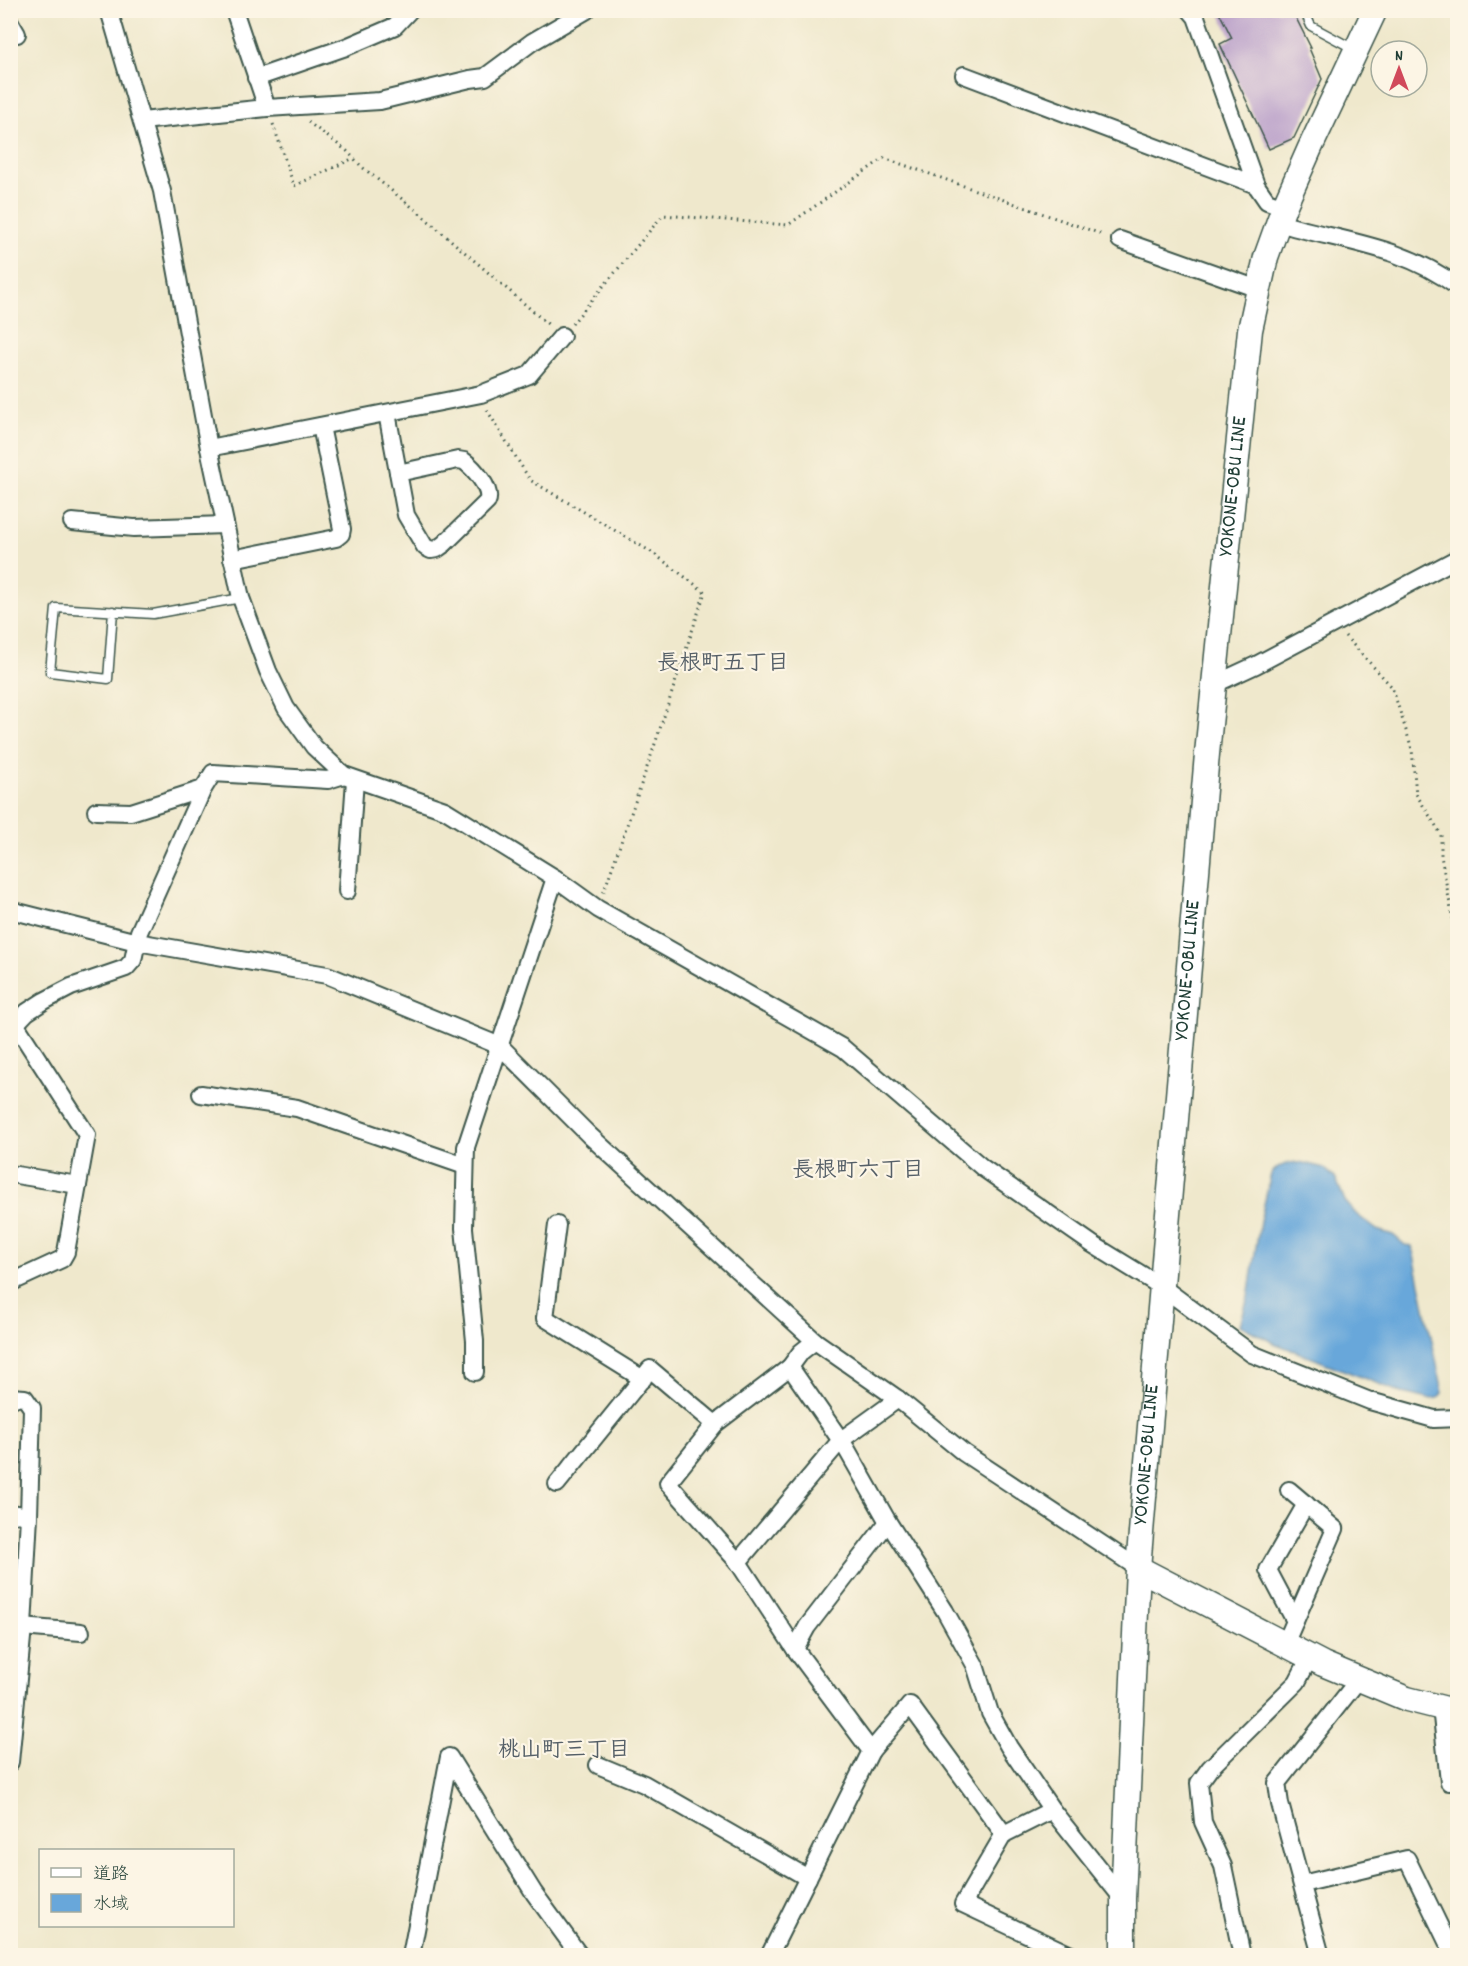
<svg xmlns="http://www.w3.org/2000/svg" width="1468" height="1966" viewBox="0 0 1468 1966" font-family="Dekko,'Klee One',sans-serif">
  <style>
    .water { fill: #68a7da; stroke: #447287; stroke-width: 1.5 }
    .building { fill: #bba2ca }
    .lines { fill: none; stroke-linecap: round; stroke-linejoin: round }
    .lane-casing { stroke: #3e574b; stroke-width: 11 }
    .street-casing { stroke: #3e574b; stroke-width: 20 }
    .secondary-casing { stroke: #3e574b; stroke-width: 27 }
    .path { stroke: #3e574b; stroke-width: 3; stroke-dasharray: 1.5 4.5; stroke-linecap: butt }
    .lane { stroke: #fff; stroke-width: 8 }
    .street { stroke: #fff; stroke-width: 16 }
    .secondary { stroke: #fff; stroke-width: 24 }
    .labels { text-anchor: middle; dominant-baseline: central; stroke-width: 4.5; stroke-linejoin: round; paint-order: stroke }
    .street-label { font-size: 21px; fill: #1f3d34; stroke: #fcf5e5 }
    .neighbourhood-label { font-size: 22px; font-weight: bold; fill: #566068; stroke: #fcf5e5 }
  </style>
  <rect width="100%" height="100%" fill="#fcf5e5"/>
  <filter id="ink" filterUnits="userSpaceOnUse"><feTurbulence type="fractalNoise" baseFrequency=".0167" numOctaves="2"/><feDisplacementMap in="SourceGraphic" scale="12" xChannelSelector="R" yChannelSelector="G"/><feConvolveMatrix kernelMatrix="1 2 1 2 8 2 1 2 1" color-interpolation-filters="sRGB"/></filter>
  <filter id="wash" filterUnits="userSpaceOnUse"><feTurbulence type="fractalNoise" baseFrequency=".008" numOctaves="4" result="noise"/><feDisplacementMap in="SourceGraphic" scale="24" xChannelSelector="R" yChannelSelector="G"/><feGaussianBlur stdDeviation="1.35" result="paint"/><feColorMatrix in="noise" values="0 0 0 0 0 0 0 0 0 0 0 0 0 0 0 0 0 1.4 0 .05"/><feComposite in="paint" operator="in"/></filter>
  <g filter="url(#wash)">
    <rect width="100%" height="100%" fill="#efe8cc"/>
    <polygon class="water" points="1290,1163 1304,1163 1324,1168 1336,1179 1345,1201 1356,1214 1377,1230 1393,1235 1405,1245 1412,1246 1443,1393 1438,1398 1429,1399 1402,1393 1274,1343 1240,1325 1248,1297 1260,1222 1271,1174 1278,1167"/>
    <g id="blocks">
      <polygon class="building" points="1218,10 1292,10 1311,48 1309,48 1322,79 1294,138 1269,149 1220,44 1232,38"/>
    </g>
  </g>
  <g filter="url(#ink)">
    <use href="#blocks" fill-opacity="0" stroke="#3e574b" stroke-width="1.5"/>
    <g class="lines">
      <g class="lane-casing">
        <g id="lane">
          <polyline points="1304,10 1311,26 1354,49"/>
          <polyline points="113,611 108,679 50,672 56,608 153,614 241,598"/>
        </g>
      </g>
      <g class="street-casing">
        <g id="street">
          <polyline points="109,10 162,191 209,448 241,598 268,671 286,708 314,747 344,775 445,810 555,878 598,909 843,1048 983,1168 1092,1244 1162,1287 1252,1354 1370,1401 1434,1419 1458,1418"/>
          <polyline points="234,10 267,108"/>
          <polyline points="1190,10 1196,17 1256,185 1267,201 1284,207"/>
          <polyline points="10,22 17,34"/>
          <polyline points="964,75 1256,185"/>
          <polyline points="256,78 346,47 395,26 410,10"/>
          <polyline points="142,121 267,108 380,101 470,79 485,77 532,42 587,10"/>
          <path d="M1279,223c63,19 123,22 179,64"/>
          <polyline points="1120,240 1258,289"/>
          <path d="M387,413l19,102 19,32 6,3 6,-1 7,-5 43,-42c6,-12 -13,-34 -23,-41l-6,-1 -60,13"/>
          <polyline points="209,448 481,394 529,375 562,336"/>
          <polyline points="72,522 134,528 225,525"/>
          <polyline points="232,559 336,538 341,534 342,529 321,426"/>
          <polyline points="1215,684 1256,665 1458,558"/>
          <polyline points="96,811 131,812 203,789"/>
          <polyline points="347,891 355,780"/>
          <polyline points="10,910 137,942 327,975 500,1046 589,1135 815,1341 898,1399 964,1453 1138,1568"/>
          <polyline points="10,1030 27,1012 44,1001 71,987 126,968 133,960 139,932 203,789 213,773 328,780 344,775"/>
          <polyline points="201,1094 297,1108 465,1166"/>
          <polyline points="10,1174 78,1185"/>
          <polyline points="557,1225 545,1318 643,1379"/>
          <polyline points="10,1283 62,1259 66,1252 87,1135 16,1025"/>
          <polyline points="815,1341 801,1352 790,1367 846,1448 888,1522 945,1611 975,1665 990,1713 1009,1747 1052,1810 1123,1899"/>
          <polyline points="790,1367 715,1424 668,1483 738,1562 841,1440 898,1399"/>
          <polyline points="475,1372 475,1341 464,1228 466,1147 555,878"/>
          <polyline points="10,1397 25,1398 32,1408 29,1516 23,1627 10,1762"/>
          <polyline points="557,1484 650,1369 715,1424"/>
          <polyline points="10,1513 29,1516"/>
          <polyline points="738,1562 795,1649"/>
          <polyline points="1295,1621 1268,1570 1306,1504"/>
          <polyline points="10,1626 81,1632"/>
          <polyline points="1285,1644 1335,1529 1289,1490"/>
          <polyline points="1441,1707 1449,1782"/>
          <polyline points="871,1751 910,1705 1004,1834"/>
          <polyline points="598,1765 644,1784 808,1878"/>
          <polyline points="1052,1810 1004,1834 963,1904 1073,1956"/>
          <polyline points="1302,1884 1407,1859 1454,1956"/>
          <polyline points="411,1956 449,1757 534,1893 580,1956"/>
          <polyline points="769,1956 871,1751 795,1649 807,1627 888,1522"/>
          <polyline points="1242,1956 1223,1866 1203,1822 1199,1783 1210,1768 1297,1682 1310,1657"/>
          <polyline points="1321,1956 1280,1804 1277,1783 1359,1679"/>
        </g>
      </g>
      <g class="secondary-casing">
        <g id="secondary">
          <polyline points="1138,1568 1323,1664 1407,1699 1458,1712"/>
          <path id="s1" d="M1123,1956v-57l15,-331 69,-814 43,-424 16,-73 18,-50 26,-59 65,-138"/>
        </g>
      </g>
      <g class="path">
        <polyline points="308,122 347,151 362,167 417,211 550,326"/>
        <polyline points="273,124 294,186 354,158"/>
        <polyline points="572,324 663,215 788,225 884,158 1104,235"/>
        <polyline points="487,410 530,480 653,553 705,592 652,753 603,894"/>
        <polyline points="1345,636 1392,687 1412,749 1416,794 1441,834 1441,856 1456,936 1455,965 1458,966"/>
      </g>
      <use href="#lane" class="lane"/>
      <use href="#street" class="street"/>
      <use href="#secondary" class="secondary"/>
    </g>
  </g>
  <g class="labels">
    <g class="street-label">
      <text stroke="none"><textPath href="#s1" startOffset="1474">YOKONE-OBU LINE</textPath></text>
      <text stroke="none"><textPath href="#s1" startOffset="988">YOKONE-OBU LINE</textPath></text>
      <text stroke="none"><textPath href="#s1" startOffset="502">YOKONE-OBU LINE</textPath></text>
    </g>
    <g class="neighbourhood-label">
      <text x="723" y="664">長根町五丁目</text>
      <text x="858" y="1171">長根町六丁目</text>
      <text x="564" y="1751">桃山町三丁目</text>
    </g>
  </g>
  <rect width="1468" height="1966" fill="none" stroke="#fcf5e5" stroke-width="36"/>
  <rect x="39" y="1849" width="195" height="78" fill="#fcf5e5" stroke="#a4ab9e" stroke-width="1.5"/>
  <rect x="51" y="1868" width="30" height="9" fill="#ffffff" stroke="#a4ab9e" stroke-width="1.5"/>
  <text x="93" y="1879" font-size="18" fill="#1f3d34">道路</text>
  <rect x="51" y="1894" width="30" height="18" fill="#68a7da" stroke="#a4ab9e" stroke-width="1.5"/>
  <text x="93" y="1909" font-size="18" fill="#1f3d34">水域</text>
  <g transform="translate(1399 69)"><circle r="28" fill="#fcf5e5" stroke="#a4ab9e" stroke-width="1.5"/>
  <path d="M0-4.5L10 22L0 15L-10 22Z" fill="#d1495b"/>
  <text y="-9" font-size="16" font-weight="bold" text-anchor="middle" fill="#1f3d34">N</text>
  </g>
</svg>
